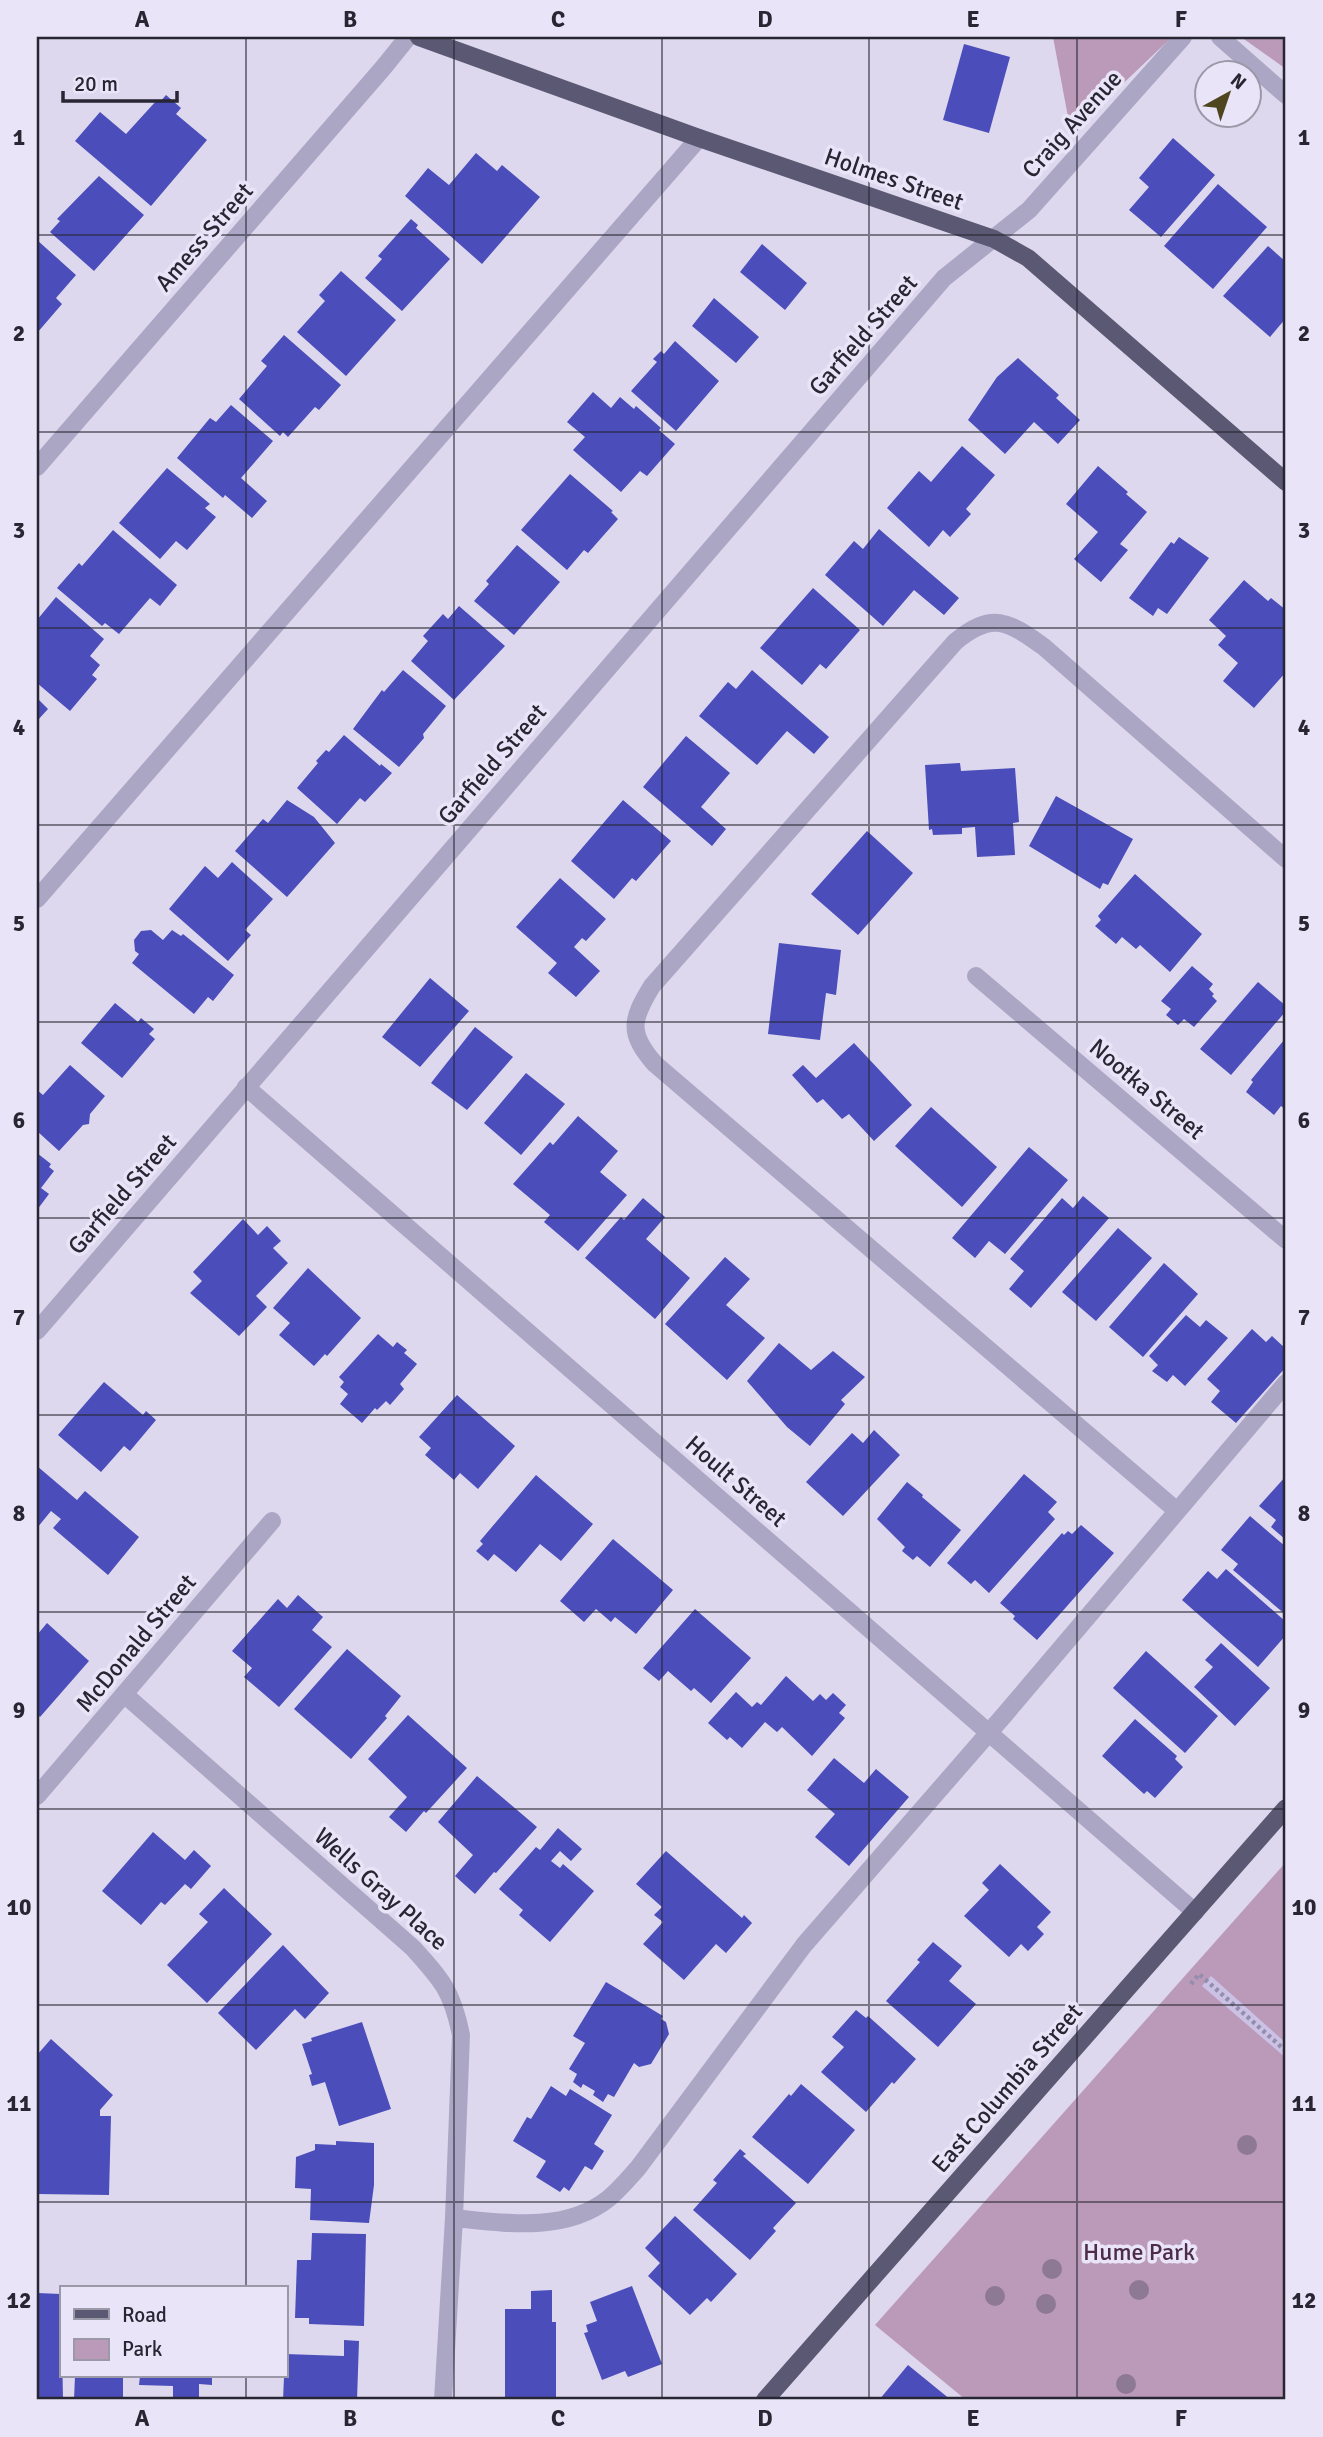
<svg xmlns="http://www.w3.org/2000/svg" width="1323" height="2437" viewBox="0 0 1323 2437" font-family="Signika,sans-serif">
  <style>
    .green { fill: #bb9ab9 }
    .plaza { fill: #cbc1e5 }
    .building { fill: #4a4dba }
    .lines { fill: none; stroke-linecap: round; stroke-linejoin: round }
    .path { stroke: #948ead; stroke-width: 4.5; stroke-dasharray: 3.5 3.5; stroke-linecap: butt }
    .minor { stroke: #aca6c5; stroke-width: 18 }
    .major { stroke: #5a5872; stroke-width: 18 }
    .tree { fill: #8e7994 }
    .grid { fill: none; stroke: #272632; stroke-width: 2; stroke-opacity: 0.55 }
    .labels { text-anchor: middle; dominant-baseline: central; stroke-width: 7; stroke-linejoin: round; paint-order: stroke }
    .street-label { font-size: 24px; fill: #272632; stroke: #e9e4f7 }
    .park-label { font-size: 24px; fill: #4d2c4a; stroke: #e9e4f7 }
    .neatline { fill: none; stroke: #272632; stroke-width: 2.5 }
    .grid-label { font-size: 23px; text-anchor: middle; font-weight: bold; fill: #272632 }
  </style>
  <rect width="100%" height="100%" fill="#ded8ee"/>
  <g class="green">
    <polygon points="1053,37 1172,37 1071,133"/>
    <polygon points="1241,37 1286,37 1286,69"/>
    <polygon points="1286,1862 1286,2400 966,2400 875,2325"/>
  </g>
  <polygon class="plaza" points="1211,1976 1286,2043 1286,2058 1202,1986"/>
  <g class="building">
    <polygon points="964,44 1010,57 989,133 943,120"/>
    <polygon points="166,95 181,108 176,114 207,140 151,206 75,141 100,112 126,134 157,100 160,102"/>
    <polygon points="1173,138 1215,175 1161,237 1129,210 1149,187 1139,178"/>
    <polygon points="476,153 497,171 502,165 540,197 482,264 405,196 428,168 449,185"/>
    <polygon points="99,176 144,215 94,271 50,232 60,221 57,219"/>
    <polygon points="1218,184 1267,227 1213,289 1164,246"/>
    <polygon points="411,219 418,225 416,228 450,259 402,311 365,278 382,259 378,256"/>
    <polygon points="37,240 76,275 56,298 62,304 37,333"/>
    <polygon points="762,244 807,283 785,310 740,272"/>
    <polygon points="1268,246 1286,262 1286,318 1270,337 1223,296"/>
    <polygon points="341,271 396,320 346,376 297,332 325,301 319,295"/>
    <polygon points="714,298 759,337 736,363 692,326"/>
    <polygon points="284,335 341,385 319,410 315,407 288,437 283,432 280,436 239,399 267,366 261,361"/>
    <polygon points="675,341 719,381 676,431 631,391 657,362 653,359 661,351 664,354"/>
    <polygon points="1018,358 1059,395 1056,398 1080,420 1058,444 1034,422 1005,454 968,420 997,377"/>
    <polygon points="593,392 611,408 620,397 634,409 636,406 661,428 659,430 675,444 647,476 640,471 621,492 573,450 585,437 567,422"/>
    <polygon points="231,405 273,441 241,478 267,501 252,518 225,495 223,498 177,458 210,418 216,422"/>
    <polygon points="962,446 995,475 966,509 971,514 950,537 943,530 929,547 887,508 919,471 931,482"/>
    <polygon points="1098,466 1128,492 1126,494 1147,512 1120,544 1128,550 1101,582 1074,559 1098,532 1066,504"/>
    <polygon points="167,468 210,504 205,508 216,517 187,550 176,541 160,559 119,523"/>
    <polygon points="570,474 613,511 611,512 618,519 588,553 584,550 567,570 521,530"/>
    <polygon points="879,529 959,598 944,615 914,590 883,626 825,575 854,541 863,549"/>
    <polygon points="113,530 177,585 160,606 150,598 119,634 105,623 102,626 57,588 79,563 82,566"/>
    <polygon points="1179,537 1209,558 1167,614 1158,608 1153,616 1129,598 1171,542 1174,544"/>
    <polygon points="517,545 560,582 514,635 474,601 489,584 486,581"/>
    <polygon points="1244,580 1268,601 1271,598 1286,610 1286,672 1254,708 1223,681 1238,663 1218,645 1226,636 1209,620"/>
    <polygon points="813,588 860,630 826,669 820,664 802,685 760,648"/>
    <polygon points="56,597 104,639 90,656 100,665 92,675 97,679 70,711 37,683 37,620"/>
    <polygon points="459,606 505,646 454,700 411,661 428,641 423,636 443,614 448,619"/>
    <polygon points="403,670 446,706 423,734 424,738 399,767 353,729 382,690 384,692"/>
    <polygon points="752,670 829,737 814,754 787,731 757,765 699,716 728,682 736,689"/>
    <polygon points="37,698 48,709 37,721"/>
    <polygon points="344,735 380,766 381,764 392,773 365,802 360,798 337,824 297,788 318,763 316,761 326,750 329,752"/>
    <polygon points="686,736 730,773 701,807 726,829 712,846 643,787"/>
    <polygon points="960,763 961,771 1015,768 1019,822 1013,823 1015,855 977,857 975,827 962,828 962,834 933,835 932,829 929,830 925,765"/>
    <polygon points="1056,796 1133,839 1108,885 1103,883 1100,889 1029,846"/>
    <polygon points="287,800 314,817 335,843 287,897 235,851 263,819 268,823"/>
    <polygon points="623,800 671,841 636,881 632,878 614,899 571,861"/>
    <polygon points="867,831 913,873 858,935 811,894"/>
    <polygon points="232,862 273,899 245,930 251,935 228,961 169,909 205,866 218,878"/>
    <polygon points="1135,874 1202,934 1170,972 1140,945 1136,949 1122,937 1116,944 1095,926 1101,920 1098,916"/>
    <polygon points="560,878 606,919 586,941 582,938 574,947 600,971 576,997 548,973 557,963 516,927"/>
    <polygon points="151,930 163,940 172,930 181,936 183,934 234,975 213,1001 208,997 194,1014 132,963 139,954 135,951 134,940 141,931"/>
    <polygon points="779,943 841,950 836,995 826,993 820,1040 768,1034"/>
    <polygon points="1192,966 1213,984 1209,989 1214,994 1212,996 1217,1001 1194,1027 1184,1019 1178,1025 1166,1015 1171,1009 1161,1001"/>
    <polygon points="430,978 469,1011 420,1067 382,1037"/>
    <polygon points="1258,982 1286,1006 1286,1011 1231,1075 1200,1049"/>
    <polygon points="115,1003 138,1022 141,1018 154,1029 149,1034 155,1039 122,1078 81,1043"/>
    <polygon points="475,1027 513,1057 467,1110 431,1083"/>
    <polygon points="1284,1040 1286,1043 1286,1110 1281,1106 1274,1115 1246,1092 1253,1082 1251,1080"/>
    <polygon points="854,1043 912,1105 874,1141 849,1114 842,1119 823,1099 817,1103 792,1075 803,1065 816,1078"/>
    <polygon points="70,1065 105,1096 90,1114 89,1124 83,1125 59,1151 37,1131 37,1090 43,1095"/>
    <polygon points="526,1073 565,1104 521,1155 484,1123"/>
    <polygon points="931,1107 997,1167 962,1207 895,1146"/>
    <polygon points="578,1116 618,1151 600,1172 627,1195 578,1251 544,1222 550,1215 513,1184 550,1142 553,1145"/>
    <polygon points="1029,1147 1068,1180 1005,1254 989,1241 975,1258 952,1238"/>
    <polygon points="37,1153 51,1164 49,1167 54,1171 41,1188 49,1194 37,1210"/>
    <polygon points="1083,1196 1109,1218 1031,1308 1009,1289 1024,1271 1010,1259 1062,1198 1073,1208"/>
    <polygon points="643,1198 665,1217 646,1239 690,1278 655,1319 585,1258 621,1217 624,1220"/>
    <polygon points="243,1219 258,1235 267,1226 281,1241 273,1248 288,1263 256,1296 267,1307 239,1336 190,1293 202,1281 193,1272"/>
    <polygon points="1118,1228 1152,1258 1096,1321 1062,1292"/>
    <polygon points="725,1257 750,1279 726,1305 765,1338 727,1380 665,1324"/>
    <polygon points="1164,1263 1198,1294 1143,1357 1109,1327"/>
    <polygon points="308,1268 361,1318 327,1356 325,1354 314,1366 279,1335 290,1323 273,1308"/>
    <polygon points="1186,1315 1200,1327 1206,1320 1228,1338 1185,1386 1173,1375 1167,1382 1152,1371 1158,1365 1149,1356"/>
    <polygon points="1252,1329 1266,1342 1272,1336 1286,1349 1286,1367 1236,1423 1211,1402 1220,1391 1207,1379"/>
    <polygon points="378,1334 393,1347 397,1342 407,1350 404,1353 417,1364 400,1384 404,1389 390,1405 386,1401 377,1410 375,1408 362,1423 340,1404 348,1394 340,1387 344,1382 339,1377"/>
    <polygon points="779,1343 811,1370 833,1351 865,1377 841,1400 845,1404 810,1446 787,1427 747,1381"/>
    <polygon points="104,1382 143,1415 146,1411 156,1420 130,1451 124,1446 101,1472 58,1435"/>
    <polygon points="457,1395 515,1446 478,1489 460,1473 454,1480 425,1455 431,1448 419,1437"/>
    <polygon points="874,1430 900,1455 843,1516 806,1482 852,1433 863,1443"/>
    <polygon points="37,1466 77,1500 85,1491 139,1537 108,1575 53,1528 61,1519 51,1511 37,1528"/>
    <polygon points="1024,1474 1057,1502 1048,1512 1055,1519 989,1593 975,1580 971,1584 947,1563"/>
    <polygon points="536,1475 593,1524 561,1561 540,1544 516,1572 494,1554 488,1561 476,1551 483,1544 480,1541"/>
    <polygon points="1286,1476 1286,1540 1271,1527 1276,1520 1259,1506"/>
    <polygon points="907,1482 923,1495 922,1497 961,1530 930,1567 917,1556 913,1560 902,1551 905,1547 877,1519"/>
    <polygon points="1250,1516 1286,1547 1286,1615 1233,1570 1238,1564 1221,1550"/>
    <polygon points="1081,1525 1114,1553 1037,1640 1013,1619 1015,1616 1000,1603 1062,1533 1064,1535 1068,1531 1072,1534"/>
    <polygon points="613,1539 673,1590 636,1634 615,1617 611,1622 596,1609 584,1622 560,1601"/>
    <polygon points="1226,1569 1286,1622 1286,1635 1258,1667 1182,1600 1208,1571 1217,1579"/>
    <polygon points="298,1595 323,1617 312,1630 332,1647 279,1707 244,1677 252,1668 232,1651 278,1599 287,1608"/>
    <polygon points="695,1609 751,1658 711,1703 694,1688 691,1691 668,1671 659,1681 643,1668"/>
    <polygon points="47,1623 89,1661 40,1717 37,1714 37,1635"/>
    <polygon points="1221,1643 1270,1688 1235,1726 1194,1687 1213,1667 1205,1660"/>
    <polygon points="347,1649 401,1696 385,1716 387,1718 351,1759 294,1709"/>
    <polygon points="1146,1651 1218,1716 1185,1753 1113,1688"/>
    <polygon points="786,1676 813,1701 820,1694 826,1700 833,1693 846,1705 839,1713 845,1718 812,1756 782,1727 777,1732 765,1722 742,1748 730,1737 727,1740 708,1723 736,1692 752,1707 757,1702 761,1705"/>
    <polygon points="408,1715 467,1768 426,1813 424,1811 406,1832 389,1817 407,1797 368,1759"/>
    <polygon points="1135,1719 1177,1756 1175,1759 1183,1767 1155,1798 1147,1791 1144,1794 1102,1756"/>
    <polygon points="834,1758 864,1783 876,1769 909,1797 849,1866 815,1837 835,1814 807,1790"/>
    <polygon points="477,1776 537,1827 496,1873 494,1872 475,1894 455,1876 473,1855 438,1822"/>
    <polygon points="558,1828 582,1849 571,1861 560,1851 551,1861 560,1868 563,1864 594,1891 550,1942 519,1915 523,1910 499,1889 536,1847 540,1850"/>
    <polygon points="153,1832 185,1860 194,1850 211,1866 191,1889 185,1884 165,1905 161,1902 141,1925 102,1891"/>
    <polygon points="666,1851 742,1918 744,1915 752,1923 726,1953 716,1944 684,1980 643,1944 663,1922 654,1915 662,1907 636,1884"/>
    <polygon points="1000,1864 1051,1912 1037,1927 1044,1934 1028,1951 1021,1944 1009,1957 964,1916 989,1890 982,1883"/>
    <polygon points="224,1888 272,1934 207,2003 167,1965 208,1922 199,1914"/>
    <polygon points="933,1942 962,1966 949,1981 976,2004 938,2047 886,2001 920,1962 917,1960"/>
    <polygon points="283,1945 329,1993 305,2019 295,2009 256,2050 218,2013"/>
    <polygon points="606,1982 663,2016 661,2019 666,2022 669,2034 651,2064 639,2067 634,2063 614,2097 608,2094 603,2102 593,2095 595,2091 583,2084 581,2088 573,2082 577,2074 569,2069 585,2043 573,2036"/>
    <polygon points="856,2010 866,2018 868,2016 916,2059 894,2084 892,2082 866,2112 821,2072 844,2047 832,2037"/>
    <polygon points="362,2022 391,2109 339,2126 325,2082 312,2086 309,2075 312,2074 302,2044 312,2041 311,2038"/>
    <polygon points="51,2039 113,2095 100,2110 100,2116 111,2116 109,2195 37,2194 37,2055"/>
    <polygon points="801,2084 855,2130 808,2184 752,2137 789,2094 791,2096"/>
    <polygon points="551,2086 566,2096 570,2089 612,2115 594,2144 604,2151 592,2170 585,2166 569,2191 564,2187 560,2192 536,2177 546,2161 513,2141 527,2117 531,2119"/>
    <polygon points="336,2141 374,2143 374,2185 369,2223 310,2220 311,2189 295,2188 296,2157 315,2150 315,2144 336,2145"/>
    <polygon points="740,2149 746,2154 743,2156 796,2203 773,2228 776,2231 750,2260 693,2210 717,2183 713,2180"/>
    <polygon points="675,2216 737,2274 711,2302 707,2298 690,2315 648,2276 660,2263 645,2248"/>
    <polygon points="312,2233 366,2234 364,2326 309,2324 309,2318 295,2318 297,2260 311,2260"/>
    <polygon points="632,2286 662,2364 628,2377 625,2371 602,2380 584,2333 588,2332 586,2325 597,2321 590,2302"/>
    <polygon points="552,2290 552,2322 556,2322 556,2400 505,2400 505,2309 531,2309 531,2291"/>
    <polygon points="37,2293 61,2294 63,2400 37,2400"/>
    <polygon points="344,2340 359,2341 357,2400 283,2400 285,2354 344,2356"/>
    <polygon points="908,2365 951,2400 879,2400"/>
    <polygon points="75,2376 123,2376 123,2400 74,2400"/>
    <polygon points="140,2376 212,2376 212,2385 199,2384 199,2398 173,2397 173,2386 139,2385"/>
  </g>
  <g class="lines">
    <polyline class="path" points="1191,1984 1199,1974 1286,2051"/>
    <g class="minor">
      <polyline points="1220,37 1286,95"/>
      <polyline points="37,467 383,68 408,37"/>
      <polyline points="37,899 699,138"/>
      <polyline points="976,976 1286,1240"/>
      <polyline points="246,1087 1195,1912"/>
      <polyline points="37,1331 944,278 1029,210 1183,37"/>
      <path d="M1176,1510l-521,-446c-27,-31 -24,-44 -3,-78l303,-344c37,-31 53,-21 89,5l242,212"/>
      <path d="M124,1694l289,254c29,32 39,43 48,87l-7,183 -11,182"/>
      <polyline points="37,1796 272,1521"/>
      <path d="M454,2218c50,5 111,15 154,-19 11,-9 21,-21 30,-31l166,-223 202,-232 280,-330"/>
    </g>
    <g class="major">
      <polyline points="419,37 699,138 994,239 1028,258 1286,482"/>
      <polyline points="765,2400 1286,1808"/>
    </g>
  </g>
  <g class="tree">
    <circle cx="1247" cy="2145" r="10"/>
    <circle cx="1052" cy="2269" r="10"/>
    <circle cx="1139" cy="2290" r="10"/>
    <circle cx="995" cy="2296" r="10"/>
    <circle cx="1046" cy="2304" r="10"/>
    <circle cx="1126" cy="2384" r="10"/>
  </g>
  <path class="grid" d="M246,37v2251M454,37v2363M662,37v2363M869,37v2363M1077,37v2363M37,235h1249M37,432h1249M37,628h1249M37,825h1249M37,1022h1249M37,1218h1249M37,1415h1249M37,1612h1249M37,1809h1249M37,2005h1249M37,2202h1249M246,2376v24"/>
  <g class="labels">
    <g class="street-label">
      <text transform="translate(1072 124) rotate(-48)">Craig Avenue</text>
      <text transform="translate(894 179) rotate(19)">Holmes Street</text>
      <text transform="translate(204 237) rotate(-49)">Amess Street</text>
      <text transform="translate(863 335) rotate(-49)">Garfield Street</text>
      <text transform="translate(492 764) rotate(-49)">Garfield Street</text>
      <text transform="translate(1147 1089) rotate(40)">Nootka Street</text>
      <text transform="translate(122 1194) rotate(-49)">Garfield Street</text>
      <text transform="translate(736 1481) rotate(41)">Hoult Street</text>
      <text transform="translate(136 1643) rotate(-50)">McDonald Street</text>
      <text transform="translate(381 1889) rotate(42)">Wells Gray Place</text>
      <text transform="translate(1007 2088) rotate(-49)">East Columbia Street</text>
    </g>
    <g class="park-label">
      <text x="1139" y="2252">Hume Park</text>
    </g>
  </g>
  <rect width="1323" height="2437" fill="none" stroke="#e9e4f7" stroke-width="77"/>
  <rect x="60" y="2286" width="228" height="91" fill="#e9e4f7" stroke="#9b98a8" stroke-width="2"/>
  <rect x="74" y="2309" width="35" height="10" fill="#5a5872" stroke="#9b98a8" stroke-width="2"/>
  <text x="122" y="2322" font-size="21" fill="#272632">Road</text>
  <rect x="74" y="2339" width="35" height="21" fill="#bb9ab9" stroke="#9b98a8" stroke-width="2"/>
  <text x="122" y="2356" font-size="21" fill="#272632">Park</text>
  <g transform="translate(1228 94) rotate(40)"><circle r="33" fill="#e9e4f7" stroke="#9b98a8" stroke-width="2"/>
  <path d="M0-5L12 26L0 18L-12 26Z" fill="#4f4620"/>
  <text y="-10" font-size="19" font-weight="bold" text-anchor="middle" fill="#272632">N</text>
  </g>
  <path d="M63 91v10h114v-10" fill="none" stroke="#272632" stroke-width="3.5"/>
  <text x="74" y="91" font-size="21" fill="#272632" stroke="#e9e4f7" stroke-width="5" paint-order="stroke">20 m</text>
  <rect x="38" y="38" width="1246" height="2360" class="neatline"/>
  <g class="grid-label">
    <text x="142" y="27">A</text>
    <text x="350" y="27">B</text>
    <text x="558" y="27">C</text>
    <text x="765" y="27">D</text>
    <text x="973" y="27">E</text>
    <text x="1181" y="27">F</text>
    <text x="19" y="145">1</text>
    <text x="1304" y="145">1</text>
    <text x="19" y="341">2</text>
    <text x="1304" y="341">2</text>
    <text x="19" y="538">3</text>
    <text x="1304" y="538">3</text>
    <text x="19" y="735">4</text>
    <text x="1304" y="735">4</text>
    <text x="19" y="931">5</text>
    <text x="1304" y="931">5</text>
    <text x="19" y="1128">6</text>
    <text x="1304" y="1128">6</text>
    <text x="19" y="1325">7</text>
    <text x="1304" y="1325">7</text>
    <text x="19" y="1521">8</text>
    <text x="1304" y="1521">8</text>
    <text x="19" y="1718">9</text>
    <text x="1304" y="1718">9</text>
    <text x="19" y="1915">10</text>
    <text x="1304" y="1915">10</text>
    <text x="19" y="2111">11</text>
    <text x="1304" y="2111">11</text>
    <text x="19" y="2308">12</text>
    <text x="1304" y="2308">12</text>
    <text x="142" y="2426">A</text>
    <text x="350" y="2426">B</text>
    <text x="558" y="2426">C</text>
    <text x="765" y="2426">D</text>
    <text x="973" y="2426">E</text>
    <text x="1181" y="2426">F</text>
  </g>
</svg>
